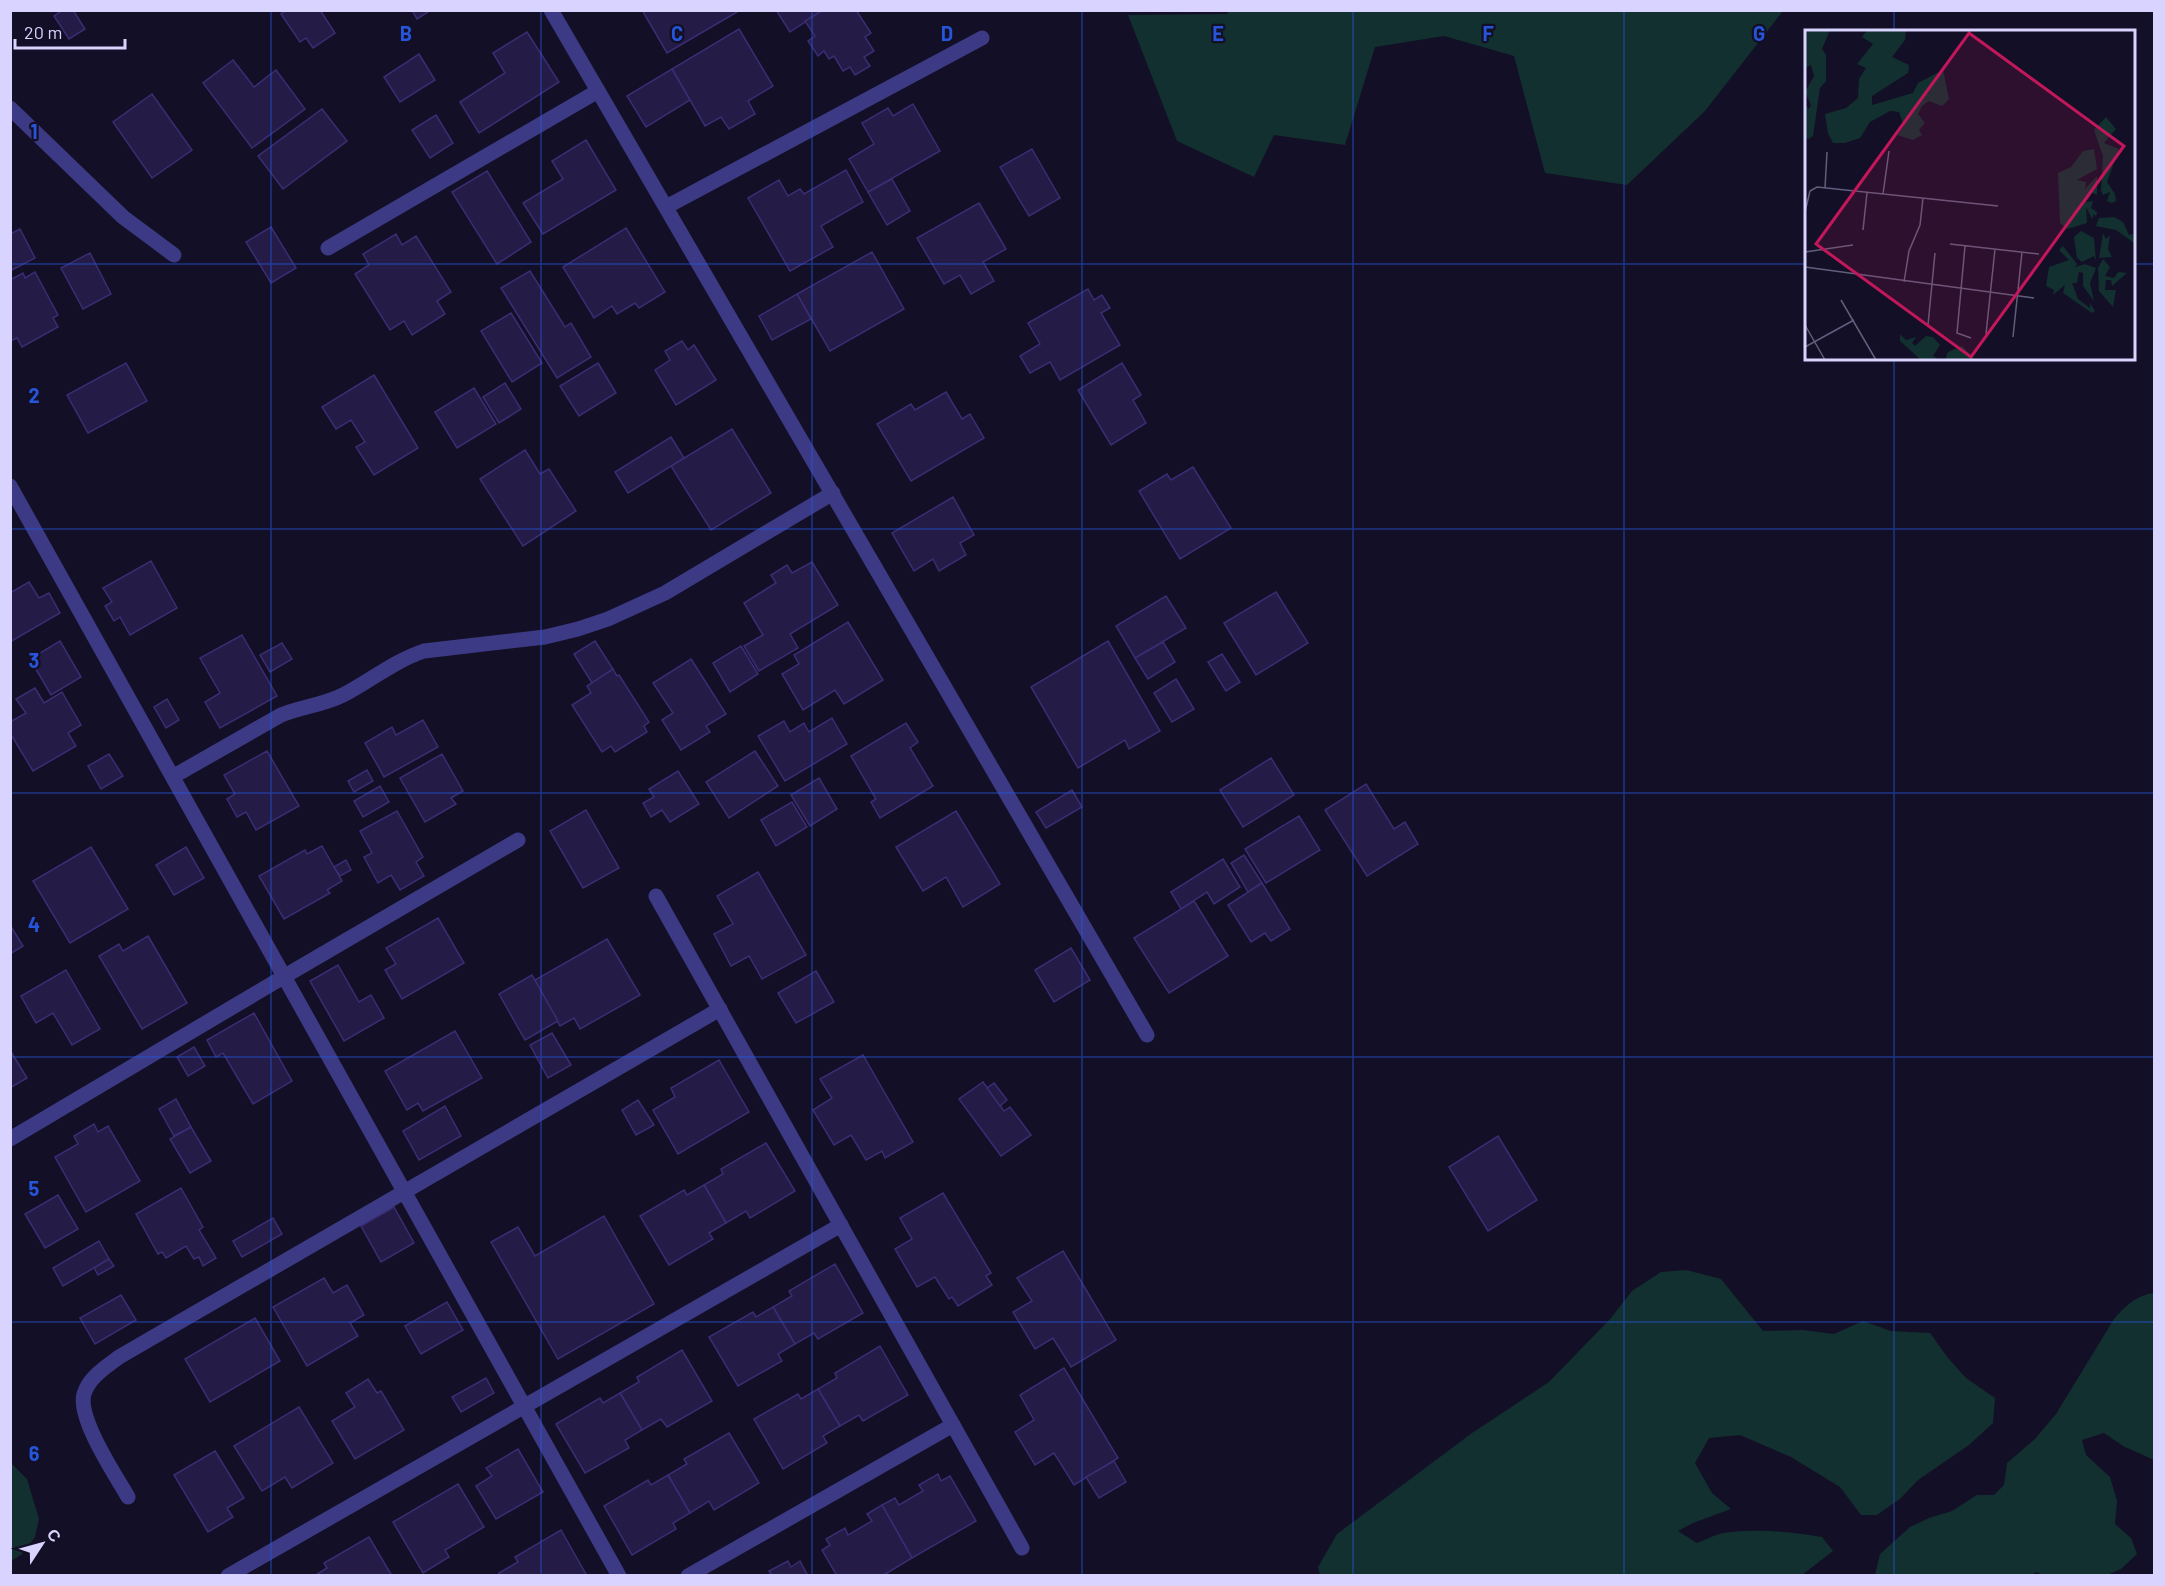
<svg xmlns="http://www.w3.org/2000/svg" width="2165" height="1586" viewBox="0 0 2165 1586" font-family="Barlow,sans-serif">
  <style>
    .green { fill: #12302f }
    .building { fill: #241b47; stroke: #3b2d73; stroke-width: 1.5 }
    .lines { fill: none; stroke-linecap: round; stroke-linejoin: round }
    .minor { stroke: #3d3a85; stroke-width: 15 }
    .grid { fill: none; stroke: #2655da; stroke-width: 1.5; stroke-opacity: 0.55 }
    .inset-road { fill: none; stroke: #625e7d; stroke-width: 1.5 }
    .view { fill: #c2185b; fill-opacity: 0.15; stroke: #c2185b; stroke-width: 3 }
    .inset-edge { fill: none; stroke: #d9d4ff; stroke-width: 3 }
    .grid-label { font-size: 20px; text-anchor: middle; font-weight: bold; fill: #2655da; stroke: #130f26; stroke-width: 4.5; stroke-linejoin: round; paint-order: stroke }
  </style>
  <rect width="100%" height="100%" fill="#130f26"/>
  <g class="green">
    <polygon points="1229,11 1229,10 1783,11 1705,111 1627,185 1545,173 1514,56 1444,36 1375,47 1345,145 1274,135 1254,177 1177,141 1128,15 1227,14"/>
    <path d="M1686,1270l35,9 42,52 40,-1 31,4 29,-13 28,10 39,2 18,25 18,20 29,20 -2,25 -24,22 -51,35 -17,18 -24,17h-16l-21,-28 -49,-30 -51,-22 -31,3 -14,25 17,30 19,16 -38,14 -15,8 19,12c8,-3 17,-8 26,-10 33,-5 67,-1 99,4l11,14 -31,24h-482l-2,-8 19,-33 135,-101 77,-51 62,-64 21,-27 29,-19z"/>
    <path d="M2154,1293v167l-31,-14 -19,-13 -22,7 4,15 24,22 7,24 -2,23 16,14 6,16 -16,15 -14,6h-64l-7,-3 -5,4 -156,-1 5,-21 30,-27 19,-9 23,-7 25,-16h17l10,-10 3,-22 28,-24 21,-25 58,-95c12,-14 23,-24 40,-26z"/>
    <polygon points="10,1462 27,1479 39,1519 35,1537 21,1555 11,1561"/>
  </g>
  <g class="building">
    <polygon points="63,10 73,10 85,29 69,39 54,16"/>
    <polygon points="286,10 320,10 335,33 313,48 306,38 300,42 281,14"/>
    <polygon points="412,10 431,10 417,19"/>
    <polygon points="642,10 737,10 737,12 667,53"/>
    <polygon points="776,10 823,10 790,32"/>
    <polygon points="823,10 856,10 871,33 865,37 874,51 864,57 870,66 855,75 850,67 843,71 834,56 829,59 824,51 818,56 808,41 815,36 805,21"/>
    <polygon points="739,29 773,86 748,101 755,114 729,129 721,117 705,126 672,69"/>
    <polygon points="527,32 559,82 479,133 460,102 505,73 493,53"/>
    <polygon points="419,54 435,80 400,102 384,77"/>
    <polygon points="233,60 254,87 276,70 305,109 252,148 203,83"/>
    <polygon points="672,69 690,100 646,127 627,96"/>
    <polygon points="152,94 192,150 152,178 113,122"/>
    <polygon points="913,104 940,151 868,192 849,159 874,144 862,123 888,108 893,116"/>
    <polygon points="322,109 347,141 283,189 258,156"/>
    <polygon points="436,115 453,143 430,158 412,130"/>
    <polygon points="586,140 616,190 543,234 523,203 563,179 552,161"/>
    <polygon points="1032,149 1060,198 1029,216 1000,167"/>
    <polygon points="846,170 863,202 821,226 833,247 790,271 748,198 779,180 788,196 800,189 804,194"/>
    <polygon points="487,171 531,242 497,264 452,192"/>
    <polygon points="892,179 910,211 887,225 868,192"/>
    <polygon points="979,203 1006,249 983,262 994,281 971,294 960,275 944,284 917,238"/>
    <polygon points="271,227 296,268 271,283 246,242"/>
    <polygon points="626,228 665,292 639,308 635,303 617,314 612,306 594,318 563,267"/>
    <polygon points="20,229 35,258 10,271 10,234"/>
    <polygon points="396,234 402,245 416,236 451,292 437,301 445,314 412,335 404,321 390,330 355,274 369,265 363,254"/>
    <polygon points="872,252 904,309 830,351 797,294"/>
    <polygon points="90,253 111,294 83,309 61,268"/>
    <polygon points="530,271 565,327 571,323 591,357 557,378 501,288"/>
    <polygon points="35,272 58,315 53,318 58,327 22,347 17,338 10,341 10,280 23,273 25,278"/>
    <polygon points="1088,289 1094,300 1102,295 1110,308 1101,313 1120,345 1060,380 1050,362 1030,373 1020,356 1040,344 1028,323"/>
    <polygon points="797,294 811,319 772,340 759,316"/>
    <polygon points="511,313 542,363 512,382 481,331"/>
    <polygon points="682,341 688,350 694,345 716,380 676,405 655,370 670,360 665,351"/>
    <polygon points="126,363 147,401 88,433 67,395"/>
    <polygon points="598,363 616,393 579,416 560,386"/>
    <polygon points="1122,363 1141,395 1133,400 1146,423 1111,445 1078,390"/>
    <polygon points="374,375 418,448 374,475 356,447 365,442 351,420 336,429 322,407"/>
    <polygon points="505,383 521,409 499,423 483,397"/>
    <polygon points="474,388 496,424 457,448 435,412"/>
    <polygon points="946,392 962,419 970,414 984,438 911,481 877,424 911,404 915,410"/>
    <polygon points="732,429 771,493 711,530 671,466"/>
    <polygon points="671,437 684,458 628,493 615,472"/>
    <polygon points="525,450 540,474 549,469 576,511 523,546 480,479"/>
    <polygon points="1193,467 1231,528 1180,559 1139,491 1167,474 1171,480"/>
    <polygon points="953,497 974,535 960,543 966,555 939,571 933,559 914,571 892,533"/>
    <polygon points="151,561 177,608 130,635 120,617 114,621 105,606 112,602 103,588"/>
    <polygon points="812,562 838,605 790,634 798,648 759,671 744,646 763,635 744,603 776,583 771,575 787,565 792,573"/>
    <polygon points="29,582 39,598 49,593 60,613 10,642 10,593"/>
    <polygon points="1276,592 1308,643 1256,675 1224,623"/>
    <polygon points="1166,596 1186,628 1135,658 1116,626"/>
    <polygon points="848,622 883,680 844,704 835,690 803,710 782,674 799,664 794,655"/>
    <polygon points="242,635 277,696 220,728 205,702 220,693 200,658"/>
    <polygon points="60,641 81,677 51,695 30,659"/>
    <polygon points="595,641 613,669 592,683 574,654"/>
    <polygon points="1108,641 1160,731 1129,749 1125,740 1078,768 1031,687"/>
    <polygon points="1163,642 1175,662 1148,679 1135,658"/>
    <polygon points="282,643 292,659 270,672 260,655"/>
    <polygon points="741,646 758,674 730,692 713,663"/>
    <polygon points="1222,654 1240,682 1226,691 1208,662"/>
    <polygon points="691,659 726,714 706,726 710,732 681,750 662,720 673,713 653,683"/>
    <polygon points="613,669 617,676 619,675 649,722 644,726 647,732 615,752 611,746 602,752 572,705 591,693 587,686"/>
    <polygon points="1176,679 1194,709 1172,722 1154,693"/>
    <polygon points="35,688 44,703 62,692 81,725 68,733 76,746 33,771 10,733 10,722 26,713 16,699"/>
    <polygon points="167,699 179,720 166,728 154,707"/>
    <polygon points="832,718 847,744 785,781 758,736 784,721 790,732 804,723 809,732"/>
    <polygon points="423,720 438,747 384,777 365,743 392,727 396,735"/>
    <polygon points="906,723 918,742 910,748 933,786 880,818 871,802 876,799 851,756"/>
    <polygon points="267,751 299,806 256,830 246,812 237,817 227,799 235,794 224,775"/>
    <polygon points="755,751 778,786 729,818 706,782"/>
    <polygon points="109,754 123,776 101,789 88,766"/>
    <polygon points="442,754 463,791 451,798 456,804 425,822 400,778"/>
    <polygon points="1271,758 1294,795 1243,827 1220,790"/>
    <polygon points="367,770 373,781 354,792 348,781"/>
    <polygon points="678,771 699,804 670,822 662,810 651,817 643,803 654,797 649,789"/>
    <polygon points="819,778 837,809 810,826 791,795"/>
    <polygon points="1366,784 1394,829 1405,822 1418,844 1367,876 1325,810"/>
    <polygon points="380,786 389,802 363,817 354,801"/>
    <polygon points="1072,790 1082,807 1046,828 1036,812"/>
    <polygon points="792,802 807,827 776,846 761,820"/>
    <polygon points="586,810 619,868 583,888 550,831"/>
    <polygon points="397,811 423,857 416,862 424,876 400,890 391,875 378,883 364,857 372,853 360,831"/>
    <polygon points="956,811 1000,884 963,907 946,877 923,891 896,847"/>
    <polygon points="1299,816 1320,850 1266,883 1245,849"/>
    <polygon points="322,846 342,881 327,890 330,893 284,919 259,876 305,850 307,854"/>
    <polygon points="91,847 128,909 70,943 33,881"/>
    <polygon points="186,847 204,878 174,895 156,865"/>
    <polygon points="1244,855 1262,883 1248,892 1231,863"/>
    <polygon points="1223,859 1240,887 1214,904 1207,892 1181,909 1171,892"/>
    <polygon points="346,860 351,870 340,876 334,867"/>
    <polygon points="758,872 806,955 762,979 749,956 731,966 714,934 733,924 717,896"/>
    <polygon points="1262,883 1290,929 1271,941 1265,933 1251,942 1228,905"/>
    <polygon points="1194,901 1228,956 1169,993 1134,938"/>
    <polygon points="438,918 464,963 402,999 385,970 396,964 386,948"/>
    <polygon points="10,925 23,946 10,954"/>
    <polygon points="148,936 187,1003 142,1029 99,956 119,944 123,951"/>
    <polygon points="607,939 640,995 580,1029 574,1018 560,1026 535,980"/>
    <polygon points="1071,948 1090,980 1054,1002 1035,970"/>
    <polygon points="338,965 359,1002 371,995 384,1018 344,1041 310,981"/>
    <polygon points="66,970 100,1029 72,1045 53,1013 36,1023 21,996"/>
    <polygon points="816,971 834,1002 796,1023 778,993"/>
    <polygon points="532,975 558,1021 525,1040 499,994"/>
    <polygon points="254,1013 292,1081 253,1104 223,1053 216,1057 207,1040"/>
    <polygon points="455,1031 482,1078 423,1111 418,1103 407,1110 385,1071"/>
    <polygon points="552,1033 571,1065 548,1078 530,1045"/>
    <polygon points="194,1047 205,1066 188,1076 177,1057"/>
    <polygon points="10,1050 27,1078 10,1088"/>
    <polygon points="863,1055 913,1142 885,1158 882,1151 866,1160 851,1135 834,1145 813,1110 832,1098 820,1079"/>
    <polygon points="719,1060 749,1112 678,1154 653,1110 675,1097 671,1088"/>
    <polygon points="983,1082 1004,1111 1010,1107 1031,1135 1001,1156 959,1099"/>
    <polygon points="994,1083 1007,1100 1000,1106 987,1088"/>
    <polygon points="176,1099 191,1127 174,1136 159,1109"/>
    <polygon points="638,1100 654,1125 636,1135 622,1110"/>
    <polygon points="445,1106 461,1136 419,1160 403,1131"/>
    <polygon points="94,1124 98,1132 108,1126 140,1181 86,1212 55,1157 78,1144 74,1136"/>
    <polygon points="191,1127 211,1161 190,1173 170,1139"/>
    <polygon points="1498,1136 1537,1200 1488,1231 1449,1167"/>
    <polygon points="766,1143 795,1191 750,1218 746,1211 726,1223 704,1185 723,1174 721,1169"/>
    <polygon points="704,1185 726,1223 709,1233 713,1239 669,1265 640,1216 684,1190 687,1195"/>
    <polygon points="181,1188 203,1227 199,1230 216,1258 203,1266 199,1257 194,1259 186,1246 166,1258 162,1252 158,1254 136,1214"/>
    <polygon points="943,1193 991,1273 986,1276 992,1285 958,1306 952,1297 949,1299 935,1277 917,1287 895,1249 912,1239 900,1218"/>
    <polygon points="58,1195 78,1229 45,1248 25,1214"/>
    <polygon points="394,1207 414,1243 381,1262 361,1226"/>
    <polygon points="604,1216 654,1304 558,1359 491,1242 518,1227 535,1256"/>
    <polygon points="273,1218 282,1234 242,1257 233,1241"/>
    <polygon points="99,1241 109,1259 63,1286 53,1268"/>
    <polygon points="1063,1251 1116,1340 1071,1367 1053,1338 1035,1349 1013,1312 1032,1301 1017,1278"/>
    <polygon points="109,1259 114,1266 98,1275 94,1268"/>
    <polygon points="835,1264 863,1313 818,1339 814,1333 795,1344 773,1307 792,1296 789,1291"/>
    <polygon points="324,1278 333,1293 347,1285 364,1315 350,1323 358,1336 307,1366 273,1307"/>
    <polygon points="121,1295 136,1320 95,1344 80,1318"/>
    <polygon points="447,1302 463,1330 421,1354 405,1326"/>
    <polygon points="773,1307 795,1344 778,1354 782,1361 738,1386 709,1337 753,1312 756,1317"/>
    <polygon points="255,1318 280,1361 210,1402 185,1359"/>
    <polygon points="880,1346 908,1395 863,1421 859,1415 840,1426 818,1389 837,1378 835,1373"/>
    <polygon points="682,1350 712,1401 667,1427 661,1419 642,1430 620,1393 639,1382 637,1377"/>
    <polygon points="1064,1368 1118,1458 1074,1485 1054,1453 1035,1465 1015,1432 1034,1420 1020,1395"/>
    <polygon points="486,1378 494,1393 461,1412 452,1397"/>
    <polygon points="368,1379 377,1393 381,1391 404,1430 355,1459 332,1421 355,1407 346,1393"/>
    <polygon points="818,1389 840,1426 823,1436 827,1443 783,1469 754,1419 798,1394 801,1399"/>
    <polygon points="620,1393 642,1430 625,1440 629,1448 585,1473 556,1424 600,1398 603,1403"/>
    <polygon points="299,1407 333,1463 292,1488 285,1477 262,1491 234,1446"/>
    <polygon points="729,1433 759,1483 714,1510 709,1501 690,1513 668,1475 687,1464 684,1459"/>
    <polygon points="518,1449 543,1492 496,1519 476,1486 492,1476 486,1468"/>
    <polygon points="215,1451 244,1498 227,1508 233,1517 208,1532 174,1475"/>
    <polygon points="1114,1461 1126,1482 1099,1498 1086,1477"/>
    <polygon points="938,1474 941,1481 950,1476 976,1521 912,1558 882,1505 895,1498 899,1505 923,1491 919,1485"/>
    <polygon points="668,1475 690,1513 673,1523 676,1529 632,1555 604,1506 648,1480 651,1485"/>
    <polygon points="458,1484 484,1527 445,1550 449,1557 423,1573 393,1522"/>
    <polygon points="882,1505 912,1558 882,1576 837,1576 822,1550 830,1545 826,1539 845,1528 848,1535 872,1521 867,1514"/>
    <polygon points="561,1530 587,1576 501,1576 499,1573 518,1562 515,1557"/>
    <polygon points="369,1537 392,1576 314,1576 327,1568 324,1563"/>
    <polygon points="788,1561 791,1567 800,1561 808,1576 772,1576 769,1571"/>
  </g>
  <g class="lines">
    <g class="minor">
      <polyline points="551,10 1147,1035"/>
      <polyline points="10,108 123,217 174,255"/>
      <polyline points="666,207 982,38"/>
      <polyline points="328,248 598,91"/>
      <polyline points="10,486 619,1576"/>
      <path d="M174,776l107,-61c20,-8 42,-10 62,-20 27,-14 51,-34 81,-44l121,-14 33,-8 30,-10 57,-26 168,-100"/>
      <polyline points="656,896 1022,1548"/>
      <polyline points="10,1139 285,976 518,840"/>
      <path d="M128,1497c-12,-21 -51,-79 -44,-103 5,-17 22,-27 35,-37l601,-348"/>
      <polyline points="228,1576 841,1225"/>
      <polyline points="688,1576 953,1425"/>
    </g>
  </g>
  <path class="grid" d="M271,10v1566M541,10v1566M812,10v1566M1082,10v1566M1353,10v1566M1624,10v1566M1894,10v22M10,264h1796M2134,264h20M1894,358v1218M10,529h2144M10,793h2144M10,1057h2144M10,1322h2144"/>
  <g transform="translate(1805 30)">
    <rect width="330" height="330" fill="#130f26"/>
    <path d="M0,0h25l-8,19 4,6v26l-6,7 -7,48 -4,3 -4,-1v-34l4,5 2,-4 -6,-13 9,-16 -3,-11 -6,3zM62,0h39l-1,10 -13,17 17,8 -1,8 -36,23v9l41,-12 5,-10 25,-13 6,29 -7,7 -13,-5 -7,5 -4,8 7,9 -6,7 3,5 -9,5 -16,-5 7,-9 -5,-14 -9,-1 -20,11 -10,16 -15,5h-12l-5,-10 -3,-19 21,-6 12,-10 1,-19 7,-11 -9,-4 16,-20 -11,-7zM301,87l10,12 -12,14 15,6 -12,33 8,12 1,7 -4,2 -5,-2 3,-9 -7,3 -2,-4 2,-35 -9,-26zM289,119l3,20 -20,11 9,2 -1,7 12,-13v19l-5,-2 -6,9 7,-1 -2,7 6,4 -1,5 -2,-3 -2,5 -6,-12 1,16 -20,6 -7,-6 -2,-50 13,-6 12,-16zM309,187l9,5 6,13 4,-1 1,9 -18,-13 -20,-4 3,-8zM276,201l13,7 2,23 -2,-5 -12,6 -5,-4 -3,-21zM298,203l3,6 4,-4 -2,14 4,8 -13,1zM258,216l14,18 -2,3 10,-3 11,4 -6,15 4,18 -11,-15v-13l-4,-1 -2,11h-5l6,16 12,9v-5l5,8 -3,2 -29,-20 2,-8 -12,10 1,-5 -8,-4 3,-19 20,-7 -10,-10zM298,229l7,8 -5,9 9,2 4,-6 9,1 -15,13 -1,-6h-5l-1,10h11l-3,17 -14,-16 -1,-23zM95,304l6,6 10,-3 -4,6 3,3 11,-10 7,1 7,8 -7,11 7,4h-19l-21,-19zM157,316l13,14h-30l3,-8z" fill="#12302f"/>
    <path class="inset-road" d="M20,158l2,-36M78,164l6,-43M0,182l5,-21 7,-4 181,19M58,200l4,-37M145,214l89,10M160,216l-8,87 14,5M0,222l48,-7M0,237l229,31M99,252l5,-31 11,-26 3,-27M36,270l35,60M0,295l20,35M123,295l7,-72M181,304l9,-85M208,307l9,-85M0,317l49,-27"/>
    <path class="view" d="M164,3l155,113 -153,211 -155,-113z"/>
    <rect width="330" height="330" class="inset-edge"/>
  </g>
  <g class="grid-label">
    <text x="406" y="41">B</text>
    <text x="677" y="41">C</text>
    <text x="947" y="41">D</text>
    <text x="1218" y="41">E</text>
    <text x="1488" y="41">F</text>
    <text x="1759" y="41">G</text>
    <text x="34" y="139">1</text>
    <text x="34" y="403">2</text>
    <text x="34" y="668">3</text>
    <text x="34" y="932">4</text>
    <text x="34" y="1196">5</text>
    <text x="34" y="1461">6</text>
  </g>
  <rect width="2165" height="1586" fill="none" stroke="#d9d4ff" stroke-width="24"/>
  <g transform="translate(42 1544) rotate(54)" stroke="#130f26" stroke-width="4.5" paint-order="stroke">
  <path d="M0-4.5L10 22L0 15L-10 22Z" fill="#d9d4ff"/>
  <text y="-9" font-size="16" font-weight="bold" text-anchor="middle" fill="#d9d4ff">С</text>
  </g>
  <path d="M15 39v9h110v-9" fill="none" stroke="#d9d4ff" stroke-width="3"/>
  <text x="24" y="39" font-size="18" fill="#d9d4ff" stroke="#130f26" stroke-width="4.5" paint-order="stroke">20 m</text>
</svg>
